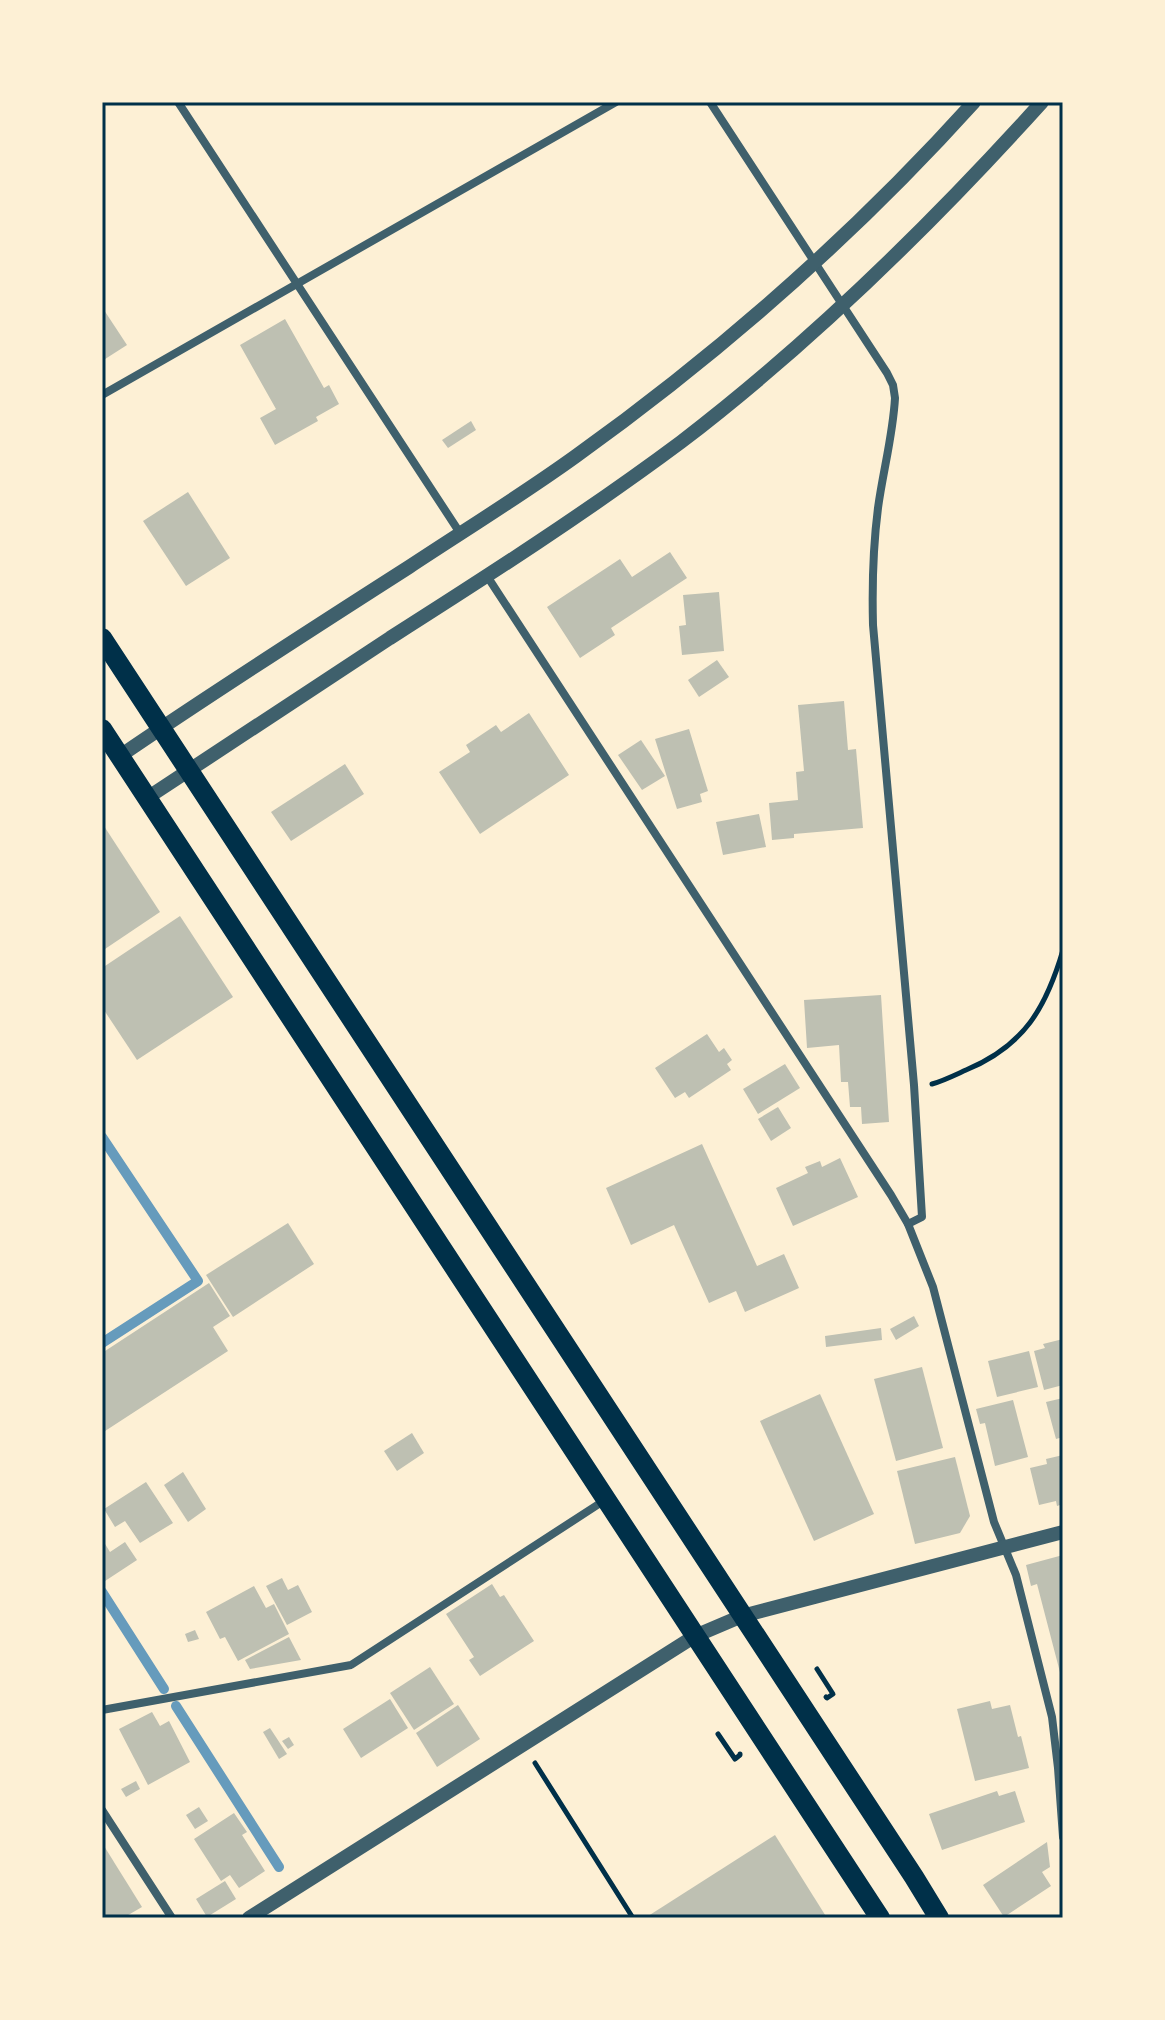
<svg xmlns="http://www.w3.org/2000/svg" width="1165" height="2020" viewBox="0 0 1165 2020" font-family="'Fira Sans',sans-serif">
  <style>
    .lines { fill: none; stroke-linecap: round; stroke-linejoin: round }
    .stream { stroke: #669bbc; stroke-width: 10 }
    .building { fill: #bec0b2 }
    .path { stroke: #003049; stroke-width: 5 }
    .minor { stroke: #3f606c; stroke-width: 8 }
    .tertiary { stroke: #3f606c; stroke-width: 14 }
    .primary { stroke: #003049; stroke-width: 20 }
    .neatline { fill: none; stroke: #003049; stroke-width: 3 }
  </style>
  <rect width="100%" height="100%" fill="#fdf0d5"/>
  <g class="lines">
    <g class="stream">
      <polyline points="102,1137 198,1281 102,1343"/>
      <polyline points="102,1592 164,1689"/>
      <polyline points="176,1706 279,1867"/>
    </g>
  </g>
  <g class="building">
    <polygon points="102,307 127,345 102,361"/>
    <polygon points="285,319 324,388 329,385 339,404 316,417 318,421 275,445 260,418 276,409 240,345"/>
    <polygon points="471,421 476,430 448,448 442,440"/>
    <polygon points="188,492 230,558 186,586 143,521"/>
    <polygon points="670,552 687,578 611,628 615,635 580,658 547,607 620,559 632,577"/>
    <polygon points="719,592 724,651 682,655 679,626 686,625 683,595"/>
    <polygon points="717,660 729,677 699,697 688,680"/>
    <polygon points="844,701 848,750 856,749 863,828 794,834 794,838 772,840 769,803 798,800 796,772 804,771 798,705"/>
    <polygon points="529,713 569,775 480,834 439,772 470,752 466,745 496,725 501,732"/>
    <polygon points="689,729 708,791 700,794 702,802 677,809 655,739"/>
    <polygon points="641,740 665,776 642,790 618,755"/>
    <polygon points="345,764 364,794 291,841 271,812"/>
    <polygon points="759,814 766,847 723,855 716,822"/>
    <polygon points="102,823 160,912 102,951"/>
    <polygon points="180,916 233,997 137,1060 102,1007 102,968"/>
    <polygon points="881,995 889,1122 862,1124 861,1107 850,1107 848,1082 841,1082 839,1045 807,1048 804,1000"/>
    <polygon points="707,1034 719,1052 724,1048 732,1060 727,1064 731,1070 689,1098 685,1092 675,1098 655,1068"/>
    <polygon points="785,1064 800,1088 758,1114 743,1089"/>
    <polygon points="778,1107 791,1128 771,1141 758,1119"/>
    <polygon points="702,1144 757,1266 784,1254 799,1288 745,1312 736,1291 709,1303 674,1225 631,1245 606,1188"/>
    <polygon points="840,1158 858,1197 793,1226 776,1188 808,1173 805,1167 820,1161 822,1167"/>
    <polygon points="288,1223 314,1264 233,1317 206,1275"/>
    <polygon points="209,1283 230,1316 213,1327 228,1351 102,1433 102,1353"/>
    <polygon points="914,1316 919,1326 896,1340 890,1329"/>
    <polygon points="881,1328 882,1340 826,1347 825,1336"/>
    <polygon points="1063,1339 1063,1385 1044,1390 1034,1351 1045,1348 1043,1344"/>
    <polygon points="1029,1351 1038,1387 997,1397 988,1361"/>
    <polygon points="922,1367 943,1448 896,1461 874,1379"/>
    <polygon points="820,1394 874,1514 814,1541 760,1421"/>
    <polygon points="1063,1398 1063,1437 1056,1439 1046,1402"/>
    <polygon points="1013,1400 1028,1457 995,1466 985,1423 980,1424 976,1409"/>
    <polygon points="412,1433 424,1453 397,1471 384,1451"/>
    <polygon points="1063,1455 1063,1504 1057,1506 1056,1501 1039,1505 1030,1468 1047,1464 1046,1459"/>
    <polygon points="955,1457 970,1516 960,1533 915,1544 897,1471"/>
    <polygon points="183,1472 206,1509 188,1522 164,1485"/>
    <polygon points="146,1482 173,1523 140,1543 125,1521 115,1527 104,1509"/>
    <polygon points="102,1539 110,1552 125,1542 137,1560 102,1583"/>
    <polygon points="1063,1555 1063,1680 1062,1680 1037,1584 1031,1586 1026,1565"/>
    <polygon points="282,1578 288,1590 298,1585 312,1612 287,1625 266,1586"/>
    <polygon points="492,1584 500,1597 504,1595 534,1641 480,1676 469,1660 474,1657 446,1614"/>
    <polygon points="254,1586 266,1608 274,1604 289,1634 238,1661 225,1637 220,1639 206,1612"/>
    <polygon points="195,1630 199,1639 188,1642 185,1634"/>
    <polygon points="289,1637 301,1660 250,1669 245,1660"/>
    <polygon points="430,1667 454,1704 414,1730 390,1693"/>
    <polygon points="390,1699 408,1728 361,1758 343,1729"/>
    <polygon points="990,1701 992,1709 1010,1705 1018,1737 1021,1736 1029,1768 975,1781 957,1709"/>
    <polygon points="458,1705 480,1739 437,1767 416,1733"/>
    <polygon points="152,1712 160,1726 169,1721 190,1762 148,1785 119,1729"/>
    <polygon points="270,1728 287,1754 279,1759 263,1732"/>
    <polygon points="289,1737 294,1745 288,1749 282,1741"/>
    <polygon points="136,1781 140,1789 126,1797 121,1789"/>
    <polygon points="997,1791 999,1796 1015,1791 1025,1822 942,1850 929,1814"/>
    <polygon points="199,1807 208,1821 195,1829 186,1815"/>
    <polygon points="234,1813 247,1832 242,1835 265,1871 239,1888 230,1875 221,1881 194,1839"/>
    <polygon points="775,1835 827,1918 645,1918"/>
    <polygon points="1047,1842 1050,1867 1042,1872 1051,1886 1004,1917 983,1885"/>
    <polygon points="104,1846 142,1907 123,1918 102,1918 102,1847"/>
    <polygon points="225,1881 236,1899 207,1917 196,1899"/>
  </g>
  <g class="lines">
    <g class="path">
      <path d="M932,1084c11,-3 23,-9 34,-14 58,-24 80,-62 97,-120"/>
      <polyline points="817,1669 833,1694 827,1698 826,1697"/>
      <polyline points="718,1734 735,1759 740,1755 740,1754"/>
      <polyline points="535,1763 633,1918"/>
    </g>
    <g class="minor">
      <polyline points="178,102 460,533"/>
      <path d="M710,102l177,271 6,12 2,13c-2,37 -12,73 -17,110 -5,39 -6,78 -5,117l41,460 8,132 -14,7"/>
      <polyline points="102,395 616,102"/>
      <polyline points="487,576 891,1195 908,1224 933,1287 994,1522 1016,1575 1052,1717 1058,1768 1063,1837"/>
      <polyline points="102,1710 351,1665 605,1500"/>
      <polyline points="102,1810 172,1918"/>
    </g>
    <g class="tertiary">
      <path d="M120,756c95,-65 192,-127 289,-189 56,-37 113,-72 167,-111 145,-104 278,-221 398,-354"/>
      <path d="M147,798c81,-54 162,-107 243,-160 99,-63 197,-126 291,-196 132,-101 250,-217 361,-340"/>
      <polyline points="249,1918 695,1636 742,1616 1063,1532"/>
    </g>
    <g class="primary">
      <polyline points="102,638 914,1877 939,1918"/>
      <polyline points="102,729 880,1918"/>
    </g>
  </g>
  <rect width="1165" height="2020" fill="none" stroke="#fdf0d5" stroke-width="208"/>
  <rect x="104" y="104" width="957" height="1812" class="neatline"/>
</svg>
